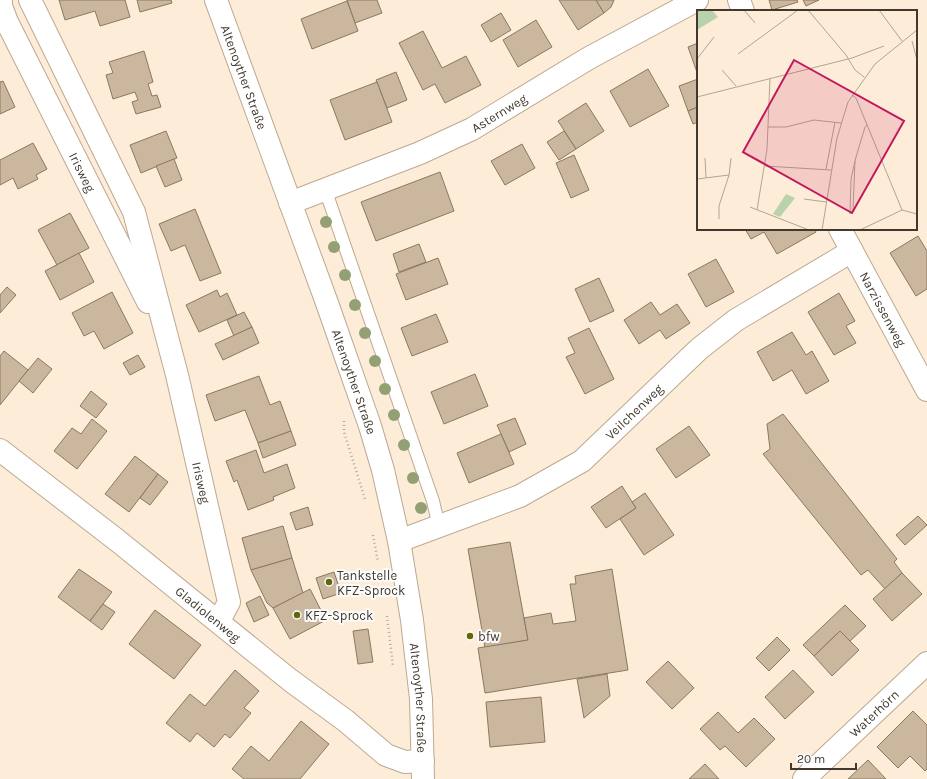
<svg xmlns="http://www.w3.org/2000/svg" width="927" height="779" viewBox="0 0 927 779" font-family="Karla,sans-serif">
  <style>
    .building { fill: #cbb79e; stroke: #8b7861 }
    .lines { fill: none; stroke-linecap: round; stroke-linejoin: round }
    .lane-casing { stroke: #bda991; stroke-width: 14 }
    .street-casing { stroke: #bda991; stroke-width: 24 }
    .secondary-casing { stroke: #bda991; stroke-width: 24 }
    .path { stroke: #b6a898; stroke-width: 2.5; stroke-dasharray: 1 3; stroke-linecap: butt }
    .lane { stroke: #fff; stroke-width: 12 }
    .street { stroke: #fff; stroke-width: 22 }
    .secondary { stroke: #fff; stroke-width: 22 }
    .tree { fill: #93a073 }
    .poi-dot { fill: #606809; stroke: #fcfcfc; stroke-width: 1.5 }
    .labels { text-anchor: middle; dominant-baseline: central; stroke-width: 4; stroke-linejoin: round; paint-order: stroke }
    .street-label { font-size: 13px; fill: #41392f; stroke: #fcfcfc }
    .poi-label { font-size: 13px; fill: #41392f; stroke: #fcfcfc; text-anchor: start }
    .inset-road { fill: none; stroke: #b2a494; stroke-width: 1 }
    .view { fill: #c2185b; fill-opacity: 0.15; stroke: #c2185b; stroke-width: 2 }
    .inset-edge { fill: none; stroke: #41392f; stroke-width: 2 }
  </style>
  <rect width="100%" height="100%" fill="#fdecd8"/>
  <g class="building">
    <polygon points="59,0 125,0 130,17 100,26 95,11 65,20"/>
    <polygon points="137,0 171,0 172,3 140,12"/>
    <polygon points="347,0 377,0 382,13 355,23"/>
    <polygon points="559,0 596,0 604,13 578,30"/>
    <polygon points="596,0 614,0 611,7 604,13"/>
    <polygon points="769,0 797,0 798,2 772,10"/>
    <polygon points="803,0 819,0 806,6"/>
    <polygon points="347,1 358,31 312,49 301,19"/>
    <polygon points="501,13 511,30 491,42 481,25"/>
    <polygon points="536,20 552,47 518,67 503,40"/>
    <polygon points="423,31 442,68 466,56 481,85 445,103 435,84 423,90 399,43"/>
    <polygon points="698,43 698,75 688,47"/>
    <polygon points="144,51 153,82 148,84 152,96 157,95 161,107 136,114 132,102 138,100 135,92 113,99 106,75 113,73 109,62"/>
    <polygon points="648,69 669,106 630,127 610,91"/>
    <polygon points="396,72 407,100 387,108 376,80"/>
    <polygon points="698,79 698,107 688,111 679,86"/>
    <polygon points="3,81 15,107 0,114 0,82"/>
    <polygon points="377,82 392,122 345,140 330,100"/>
    <polygon points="586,103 604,131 576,149 558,121"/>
    <polygon points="698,107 698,122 693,124 688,111"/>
    <polygon points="166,131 177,158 141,173 130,145"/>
    <polygon points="564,131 576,149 559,160 547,142"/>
    <polygon points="33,143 47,169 36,175 38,179 18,189 13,178 0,185 0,160"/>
    <polygon points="522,144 535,168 505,185 491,161"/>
    <polygon points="574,155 589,190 571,198 556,163"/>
    <polygon points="174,159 182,180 165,187 156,166"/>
    <polygon points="440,172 454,211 376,241 361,202"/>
    <polygon points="195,209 221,273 200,281 185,245 171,251 159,224"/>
    <polygon points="70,213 89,248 57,265 38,230"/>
    <polygon points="745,229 815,229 816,232 777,254 764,232 751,239"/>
    <polygon points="918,236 927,251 927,289 916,296 890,253"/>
    <polygon points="419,244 426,262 399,272 393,254"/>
    <polygon points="79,253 94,282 60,300 45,271"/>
    <polygon points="438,258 448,284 406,300 396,274"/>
    <polygon points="716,259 734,292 706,307 688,274"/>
    <polygon points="599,278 614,311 590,322 575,289"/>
    <polygon points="7,287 16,295 0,313 0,295"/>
    <polygon points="217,290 220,297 227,293 237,315 199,332 186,305"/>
    <polygon points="112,292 133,333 104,349 94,331 84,336 72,313"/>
    <polygon points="839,293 855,321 846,326 856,343 834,355 808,312"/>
    <polygon points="651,302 660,315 677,304 690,323 666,339 660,330 639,344 624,320"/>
    <polygon points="244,312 252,327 234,336 227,320"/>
    <polygon points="436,314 448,342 412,356 401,328"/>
    <polygon points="252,327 259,343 223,360 215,344"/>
    <polygon points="589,328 614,379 585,394 566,357 575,353 568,338"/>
    <polygon points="792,332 806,355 812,351 829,381 806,394 792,370 773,381 757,352"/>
    <polygon points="4,351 28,370 0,405 0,356"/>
    <polygon points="138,355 145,367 130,375 123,363"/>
    <polygon points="38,358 52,369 33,393 19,381"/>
    <polygon points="475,374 488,406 444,424 431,392"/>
    <polygon points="259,376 270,405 280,401 291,431 258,443 245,410 215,421 206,395"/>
    <polygon points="91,391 107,404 96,418 80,406"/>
    <polygon points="783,414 897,559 894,562 902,573 885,589 868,570 861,575 763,454 770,449 767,424"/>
    <polygon points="515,418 526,444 509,452 497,425"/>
    <polygon points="92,419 107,431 77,469 54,451 72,428 81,434"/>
    <polygon points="689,426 710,455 676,478 656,449"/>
    <polygon points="291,431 296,445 263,458 258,443"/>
    <polygon points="501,434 514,464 469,483 457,453"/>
    <polygon points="256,450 264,473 287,464 295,488 273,497 274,500 248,510 237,480 234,482 226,461"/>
    <polygon points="135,456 158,474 129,512 105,494"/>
    <polygon points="158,474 168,482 150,505 140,498"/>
    <polygon points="622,486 636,508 606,528 591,507"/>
    <polygon points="645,493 674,535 644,555 620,519 636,508 632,502"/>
    <polygon points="308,507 313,525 296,530 290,513"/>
    <polygon points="918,516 927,525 905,545 896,535"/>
    <polygon points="283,526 292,558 251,570 242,538"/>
    <polygon points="510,542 528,640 485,648 468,549"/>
    <polygon points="292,558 303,593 273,608 267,603 251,570"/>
    <polygon points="79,569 112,592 90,621 58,597"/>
    <polygon points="612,569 628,670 485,693 478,648 528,640 524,618 551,613 553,624 576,621 570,584 576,584 575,576"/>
    <polygon points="334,572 341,593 323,599 316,578"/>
    <polygon points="902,573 922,594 892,621 873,599"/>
    <polygon points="310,589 326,620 290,639 273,608"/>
    <polygon points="260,596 269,615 254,622 246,603"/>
    <polygon points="103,604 115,612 102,630 90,621"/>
    <polygon points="845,605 866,626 850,641 840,631 814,656 803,645"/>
    <polygon points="155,610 201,645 174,679 129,644"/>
    <polygon points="368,629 373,662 358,664 353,631"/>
    <polygon points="840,631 859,650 832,676 814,656"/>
    <polygon points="777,637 790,650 769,671 756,658"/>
    <polygon points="668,661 694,688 672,709 646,682"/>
    <polygon points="235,670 259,691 244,708 251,713 230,738 225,734 214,747 197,733 190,742 166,723 190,694 205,706"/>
    <polygon points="793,670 814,692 785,719 765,697"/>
    <polygon points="607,674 610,696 584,718 577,679"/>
    <polygon points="541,697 545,742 490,747 486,702"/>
    <polygon points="913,711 927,725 927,769 925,771 910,756 898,768 877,747"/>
    <polygon points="718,712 738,733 754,718 775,739 746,767 725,746 720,750 700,729"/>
    <polygon points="301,721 329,744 300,779 244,779 232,769 251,746 269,761"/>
    <polygon points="868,760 886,779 848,779"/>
    <polygon points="705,764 719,779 689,779"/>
  </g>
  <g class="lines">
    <g class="lane-casing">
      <polyline id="lane" points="325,189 433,501 439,527"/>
    </g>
    <g class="street-casing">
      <g id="street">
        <path id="s1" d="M1,0v6l6,16 141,280"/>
        <path id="s2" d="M30,0l104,212 43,163 52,227 -10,19"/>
        <polyline points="739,0 743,11"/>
        <path id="s3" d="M290,203l130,-50 52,-24 117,-71 108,-58"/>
        <path id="s4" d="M840,229l87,161"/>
        <path id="s5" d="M0,450l118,91 172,139 56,41 40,34 19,7 18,-1"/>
        <path id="s6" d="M399,541l121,-45 62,-35 117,-112 37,-29 116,-69"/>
        <path id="s7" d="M804,779l123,-116"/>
      </g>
    </g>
    <g class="secondary-casing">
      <g id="secondary">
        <path id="s8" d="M216,0l111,303 43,123 13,44 16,71 13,79 9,79 2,80"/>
      </g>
    </g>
    <g class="path">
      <polyline points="344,421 344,432 365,499"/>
      <polyline points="373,535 378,562"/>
      <polyline points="387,616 393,666"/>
    </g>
    <use href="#lane" class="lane"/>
    <use href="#street" class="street"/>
    <use href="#secondary" class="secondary"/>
  </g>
  <g class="tree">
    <circle cx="326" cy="222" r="6"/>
    <circle cx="334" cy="247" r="6"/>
    <circle cx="345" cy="275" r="6"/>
    <circle cx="355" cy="305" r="6"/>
    <circle cx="365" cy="333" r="6"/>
    <circle cx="375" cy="361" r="6"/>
    <circle cx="385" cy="389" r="6"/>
    <circle cx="394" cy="415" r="6"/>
    <circle cx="404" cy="445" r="6"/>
    <circle cx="413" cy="478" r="6"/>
    <circle cx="421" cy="508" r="6"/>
  </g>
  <g class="poi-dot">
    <circle cx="329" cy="582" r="4"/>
    <circle cx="297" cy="615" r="4"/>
    <circle cx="470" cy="636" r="4"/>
  </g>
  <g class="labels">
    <g class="street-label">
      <text stroke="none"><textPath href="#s8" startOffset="82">Altenoyther Straße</textPath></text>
      <text stroke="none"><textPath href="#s3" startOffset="228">Asternweg</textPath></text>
      <text stroke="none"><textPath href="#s1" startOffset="191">Irisweg</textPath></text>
      <text stroke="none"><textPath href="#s4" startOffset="91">Narzissenweg</textPath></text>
      <text stroke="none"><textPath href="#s8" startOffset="406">Altenoyther Straße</textPath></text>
      <text stroke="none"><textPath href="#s6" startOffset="272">Veilchenweg</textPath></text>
      <text stroke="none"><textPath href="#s2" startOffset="515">Irisweg</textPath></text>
      <text stroke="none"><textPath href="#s5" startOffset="265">Gladiolenweg</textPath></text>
      <text stroke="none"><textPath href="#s8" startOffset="730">Altenoyther Straße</textPath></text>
      <text stroke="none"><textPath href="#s7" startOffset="96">Waterhörn</textPath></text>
    </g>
    <g class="poi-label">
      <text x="337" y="575">Tankstelle<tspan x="337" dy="15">KFZ-Sprock</tspan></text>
      <text x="305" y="615">KFZ-Sprock</text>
      <text x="478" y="636">bfw</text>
    </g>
  </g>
  <g transform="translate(697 10)">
    <rect width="220" height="220" fill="#fdecd8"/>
    <path d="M0,0h15l6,7 -21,13zM89,184l9,4 -15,19 -7,-3z" fill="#bad2ac"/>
    <path class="inset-road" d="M47,0l11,13M111,0l38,45 9,15 9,7M182,0l23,31M215,31l5,19M41,44l60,-44M0,49l17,-22M25,60l14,16M155,85l4,3 46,112 -42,20M0,87l155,-39 32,-12M71,117h18l28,-7 27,3M8,148l1,19M158,151l-2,49 -3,4 1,-35 4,-18 1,-4 9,-30 2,-2M68,156l66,4M129,159l9,-47M32,165l2,-17M0,169l32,-4 -10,31v13M107,189l22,3M53,197l59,23M60,200l10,-61 3,-71M205,200l15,4M125,220l15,-92 11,-36 27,-38 42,-34"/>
    <path class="view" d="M97,50l110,61 -52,92 -109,-61z"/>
    <rect width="220" height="220" class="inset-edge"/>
  </g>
  <path d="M791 763v6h65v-6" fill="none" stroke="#41392f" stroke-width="2"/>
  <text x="797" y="763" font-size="12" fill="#41392f" stroke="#fcfcfc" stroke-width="3" paint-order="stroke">20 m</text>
</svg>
